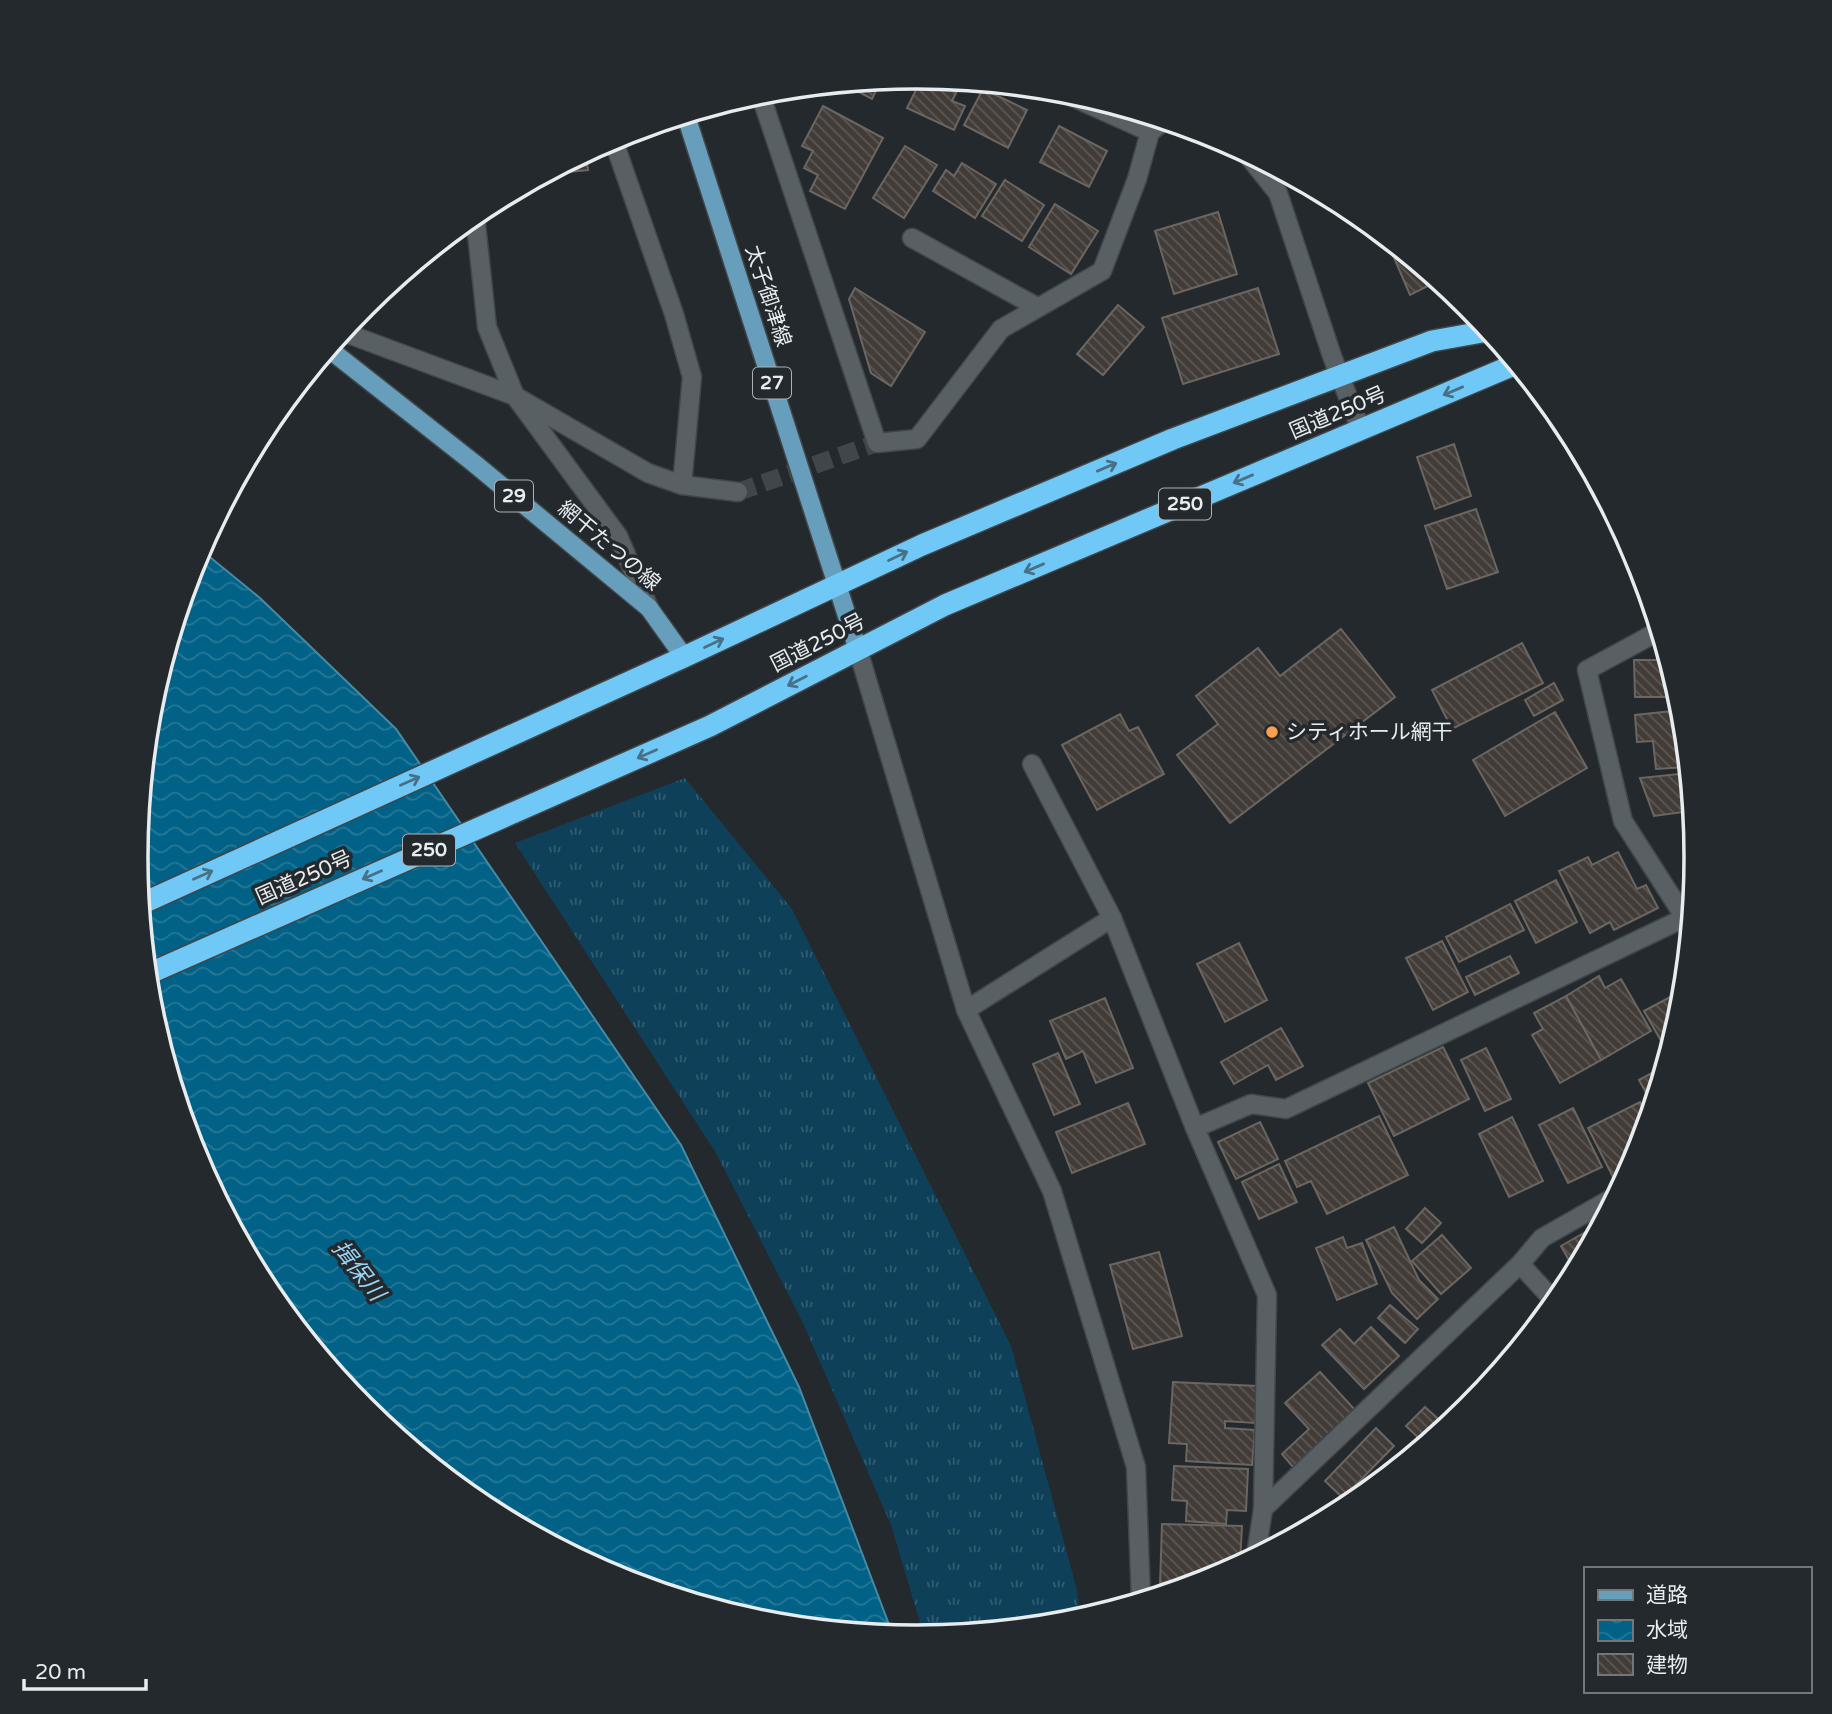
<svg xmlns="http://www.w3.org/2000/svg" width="1832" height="1714" viewBox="0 0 1832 1714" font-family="'Varela Round','Noto Sans JP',sans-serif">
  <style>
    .grass { fill: url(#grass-tufts) }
    .water { fill: url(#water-waves); stroke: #468ba5; stroke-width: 2 }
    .building { fill: url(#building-back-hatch); stroke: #6c6661; stroke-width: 2 }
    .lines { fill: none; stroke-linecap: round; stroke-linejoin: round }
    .street-tunnel { stroke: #40464a; stroke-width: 18; stroke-dasharray: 18 9; stroke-linecap: butt }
    .lane-casing { stroke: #414649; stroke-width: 21 }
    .street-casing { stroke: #414649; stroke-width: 21 }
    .primary-casing { stroke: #414649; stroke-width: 21 }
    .highway-casing { stroke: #414649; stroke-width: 24 }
    .lane { stroke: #596064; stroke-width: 18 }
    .street { stroke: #596064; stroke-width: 18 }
    .primary { stroke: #679ebc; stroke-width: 18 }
    .highway { stroke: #70c8f6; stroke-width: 21 }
    .oneway { stroke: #467187 }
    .poi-dot { fill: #fa9f4f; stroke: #23292d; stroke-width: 2.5 }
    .labels { text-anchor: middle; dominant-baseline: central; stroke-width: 7; stroke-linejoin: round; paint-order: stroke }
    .shield { fill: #23292d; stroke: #acb2b4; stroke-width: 2 }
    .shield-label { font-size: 19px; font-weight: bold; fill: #e7ecee }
    .street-label { font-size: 21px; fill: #e7ecee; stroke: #23292d }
    .poi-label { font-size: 21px; fill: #e7ecee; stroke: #23292d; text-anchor: start }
    .water-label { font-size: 23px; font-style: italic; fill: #99d3f4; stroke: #23292d }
    .rim { fill: none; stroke: #e7ecee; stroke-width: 3.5 }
  </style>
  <defs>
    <pattern id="grass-tufts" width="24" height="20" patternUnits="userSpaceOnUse" patternTransform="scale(1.75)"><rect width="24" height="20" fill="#0e4159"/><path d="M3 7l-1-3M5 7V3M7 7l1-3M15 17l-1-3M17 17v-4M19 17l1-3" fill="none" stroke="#315d71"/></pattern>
    <pattern id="water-waves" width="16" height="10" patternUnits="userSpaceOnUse" patternTransform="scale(1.75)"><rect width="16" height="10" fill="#016186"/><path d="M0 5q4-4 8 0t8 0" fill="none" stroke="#267897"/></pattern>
    <pattern id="building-back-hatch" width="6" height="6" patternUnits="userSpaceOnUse" patternTransform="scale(1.75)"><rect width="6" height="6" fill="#423c38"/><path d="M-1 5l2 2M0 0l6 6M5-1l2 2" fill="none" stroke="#5d5855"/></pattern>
  </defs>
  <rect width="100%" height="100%" fill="#23292d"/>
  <polygon class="grass" points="685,778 792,909 1011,1346 1077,1590 1080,1618 1068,1622 924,1636 891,1525 803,1323 716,1153 515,843"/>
  <polygon class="water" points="200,549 260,598 396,729 681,1145 799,1387 893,1635 763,1622 617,1577 482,1505 364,1408 267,1290 195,1155 151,1009 136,857 151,704 196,558"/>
  <g class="building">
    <polygon points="922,78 936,83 937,79 962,81 952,101 965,106 954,130 907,108"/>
    <polygon points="881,80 872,99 843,84"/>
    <polygon points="983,89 1027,110 1008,148 964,125"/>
    <polygon points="823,106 883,138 845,209 810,191 818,175 804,168 813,151 802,146"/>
    <polygon points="1059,126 1107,151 1089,187 1040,162"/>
    <polygon points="905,146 937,165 904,218 873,198"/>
    <polygon points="586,153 588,170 547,174"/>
    <polygon points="962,163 996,184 975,218 933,191 946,170 954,176"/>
    <polygon points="1005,180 1044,205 1022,241 982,216"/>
    <polygon points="1055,204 1098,231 1071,274 1029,247"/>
    <polygon points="1218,212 1237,274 1174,294 1155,231"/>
    <polygon points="1386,239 1438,281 1410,295"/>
    <polygon points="855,288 925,332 891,386 871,373 849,299"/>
    <polygon points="1258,288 1279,354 1183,384 1162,318"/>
    <polygon points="1118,305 1144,327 1103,375 1077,354"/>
    <polygon points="1454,444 1471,496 1435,509 1417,457"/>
    <polygon points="1476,509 1498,572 1447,589 1425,526"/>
    <polygon points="1341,629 1395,697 1230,823 1177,755 1218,724 1196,696 1258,648 1280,676"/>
    <polygon points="1522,643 1543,683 1452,729 1432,690"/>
    <polygon points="1634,660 1667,660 1668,697 1635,697"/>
    <polygon points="1554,683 1563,700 1534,716 1525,700"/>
    <polygon points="1682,710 1687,767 1656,769 1653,741 1637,742 1635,715"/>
    <polygon points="1555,712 1587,768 1505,816 1473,760"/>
    <polygon points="1120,714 1129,731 1138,727 1164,774 1097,810 1062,745"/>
    <polygon points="1688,773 1691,811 1654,816 1640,778"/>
    <polygon points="1618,852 1637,889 1646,885 1658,908 1614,930 1610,922 1590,933 1559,871 1588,857 1592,865"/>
    <polygon points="1556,880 1577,922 1536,943 1515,901"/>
    <polygon points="1510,904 1524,930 1459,962 1446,937"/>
    <polygon points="1442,941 1468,992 1433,1010 1406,958"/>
    <polygon points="1239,943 1267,1000 1225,1022 1197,964"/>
    <polygon points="1510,956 1519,973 1475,995 1466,977"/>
    <polygon points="1599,976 1605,988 1621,979 1651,1031 1601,1060 1566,996"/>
    <polygon points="1674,995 1681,1010 1668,1053 1644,1011"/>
    <polygon points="1566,996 1601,1060 1560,1083 1532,1035 1543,1029 1534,1013"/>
    <polygon points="1105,998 1133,1068 1096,1083 1083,1051 1066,1059 1050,1021"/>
    <polygon points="1281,1028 1303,1066 1276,1080 1268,1065 1234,1084 1221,1062"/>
    <polygon points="1443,1047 1469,1099 1394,1136 1368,1083"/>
    <polygon points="1486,1048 1511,1099 1485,1111 1461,1060"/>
    <polygon points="1058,1053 1080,1104 1054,1115 1033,1064"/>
    <polygon points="1663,1067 1652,1104 1639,1080"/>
    <polygon points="1640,1102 1648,1118 1636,1156 1626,1175 1615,1181 1588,1128"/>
    <polygon points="1128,1103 1145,1144 1072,1173 1056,1132"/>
    <polygon points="1573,1108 1602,1167 1568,1183 1539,1125"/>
    <polygon points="1379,1116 1408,1175 1327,1214 1311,1181 1297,1187 1285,1161"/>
    <polygon points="1512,1117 1543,1181 1509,1197 1479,1134"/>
    <polygon points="1260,1122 1278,1159 1236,1179 1218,1142"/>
    <polygon points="1279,1164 1297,1202 1259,1219 1242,1182"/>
    <polygon points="1425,1208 1441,1223 1422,1243 1406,1229"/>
    <polygon points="1601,1223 1575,1271 1561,1246"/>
    <polygon points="1394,1227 1419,1280 1438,1299 1417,1319 1392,1293 1366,1240"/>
    <polygon points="1442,1235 1471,1268 1441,1294 1412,1261"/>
    <polygon points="1343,1237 1347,1248 1362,1243 1377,1284 1337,1300 1316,1248"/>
    <polygon points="1159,1252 1182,1336 1133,1349 1110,1265"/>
    <polygon points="1390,1305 1418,1329 1405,1343 1378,1318"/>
    <polygon points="1371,1327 1399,1356 1364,1389 1322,1345 1340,1329 1354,1344"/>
    <polygon points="1320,1372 1355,1410 1293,1467 1282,1454 1309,1429 1285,1403"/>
    <polygon points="1173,1382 1257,1386 1255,1423 1225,1421 1225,1428 1255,1430 1252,1465 1186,1461 1187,1444 1169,1443"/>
    <polygon points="1425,1407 1446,1426 1425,1444 1406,1426"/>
    <polygon points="1376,1428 1394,1446 1343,1498 1325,1481"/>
    <polygon points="1174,1466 1248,1469 1246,1511 1227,1510 1226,1524 1186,1521 1187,1501 1172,1500"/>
    <polygon points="1162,1524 1242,1526 1240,1564 1214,1578 1189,1585 1160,1585"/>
  </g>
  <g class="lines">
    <polyline class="street-tunnel" points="738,492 877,443"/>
    <g class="lane-casing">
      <g id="lane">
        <polyline points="1659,631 1587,670 1623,821 1689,924"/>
        <polyline points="1195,1128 1251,1104 1286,1109 1684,918"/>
      </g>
    </g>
    <g class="street-casing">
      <g id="street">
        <polyline points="1059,91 1150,132"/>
        <polyline points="760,93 877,443 917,439 1001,329 1102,271 1137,179 1150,132 1164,121"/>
        <polyline points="613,139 674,314 692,377 682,485"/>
        <polyline points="1245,152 1278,193 1332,356 1361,430"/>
        <polyline points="475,215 487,327 515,396 618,536 649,608"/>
        <polyline points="912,238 1037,307"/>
        <polyline points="343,332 515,396 648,473 682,485 738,492"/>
        <polyline points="858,650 966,1010 1052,1191 1136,1467 1141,1600"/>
        <polyline points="1032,764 1112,918 1195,1128 1267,1295 1263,1509 1256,1555"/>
        <polyline points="966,1010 1112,918"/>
        <polyline points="1520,1264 1555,1302"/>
        <polyline points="1263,1509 1520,1264 1542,1238 1614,1197"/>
      </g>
    </g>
    <g class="primary-casing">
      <g id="primary">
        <polyline points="686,116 858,650"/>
        <polyline points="329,349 475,464 649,608 684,657"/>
      </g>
    </g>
    <g class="highway-casing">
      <g id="highway">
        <polyline points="141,904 684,657 922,545 1173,439 1432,341 1488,331"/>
        <polyline points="148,974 710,726 945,605 1516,364"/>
      </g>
    </g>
    <use href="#lane" class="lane"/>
    <use href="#street" class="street"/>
    <use href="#primary" class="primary"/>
    <use href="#highway" class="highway"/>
  </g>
  <defs><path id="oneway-shaft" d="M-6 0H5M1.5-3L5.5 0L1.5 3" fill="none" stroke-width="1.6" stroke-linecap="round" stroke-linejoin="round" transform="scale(1.75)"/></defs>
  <g class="oneway">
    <use href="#oneway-shaft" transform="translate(1453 391) rotate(157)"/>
    <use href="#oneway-shaft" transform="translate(1107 467) rotate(-23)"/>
    <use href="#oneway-shaft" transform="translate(1243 479) rotate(157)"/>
    <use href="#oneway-shaft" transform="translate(898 556) rotate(-25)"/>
    <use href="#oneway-shaft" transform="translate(1034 568) rotate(157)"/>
    <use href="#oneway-shaft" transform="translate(714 643) rotate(-25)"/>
    <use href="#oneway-shaft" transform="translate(797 681) rotate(153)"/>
    <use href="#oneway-shaft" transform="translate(647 754) rotate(156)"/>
    <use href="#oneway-shaft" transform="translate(410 781) rotate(-24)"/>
    <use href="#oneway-shaft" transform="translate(203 875) rotate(-24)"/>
    <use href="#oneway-shaft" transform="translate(372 875) rotate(156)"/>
  </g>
  <circle class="poi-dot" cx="1272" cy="732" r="7"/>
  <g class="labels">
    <g class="shield">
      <rect x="753" y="367.5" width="38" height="31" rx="5"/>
      <rect x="495" y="480.5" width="38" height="31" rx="5"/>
      <rect x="1159" y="488.5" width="52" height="31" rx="5"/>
      <rect x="403" y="834.5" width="52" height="31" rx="5"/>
    </g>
    <g class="shield-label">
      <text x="772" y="383">27</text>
      <text x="514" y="496">29</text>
      <text x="1185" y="504">250</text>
      <text x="429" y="850">250</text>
    </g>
    <g class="street-label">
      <text transform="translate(768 296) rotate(72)">太子御津線</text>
      <text transform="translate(1338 413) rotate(-23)">国道250号</text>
      <text transform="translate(609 546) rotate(40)">網干たつの線</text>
      <text transform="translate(818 643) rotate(-27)">国道250号</text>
      <text transform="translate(304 878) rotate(-24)">国道250号</text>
    </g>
    <g class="poi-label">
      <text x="1286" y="732">シティホール網干</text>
    </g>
    <g class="water-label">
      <text transform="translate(358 1271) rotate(52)">揖保川</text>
    </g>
  </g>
  <path d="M0 0H1832V1714H0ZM148 857a768 768 0 1 1 1536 0a768 768 0 1 1-1536 0Z" fill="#23292d" fill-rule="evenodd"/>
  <path class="rim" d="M148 857a768 768 0 1 1 1536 0a768 768 0 1 1-1536 0Z"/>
  <rect x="1584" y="1567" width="228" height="126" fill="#23292d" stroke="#71777a" stroke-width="2"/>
  <rect x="1598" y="1590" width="35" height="10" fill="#679ebc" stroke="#71777a" stroke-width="2"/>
  <text x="1646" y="1602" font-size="21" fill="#e7ecee">道路</text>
  <rect x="1598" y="1620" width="35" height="21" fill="url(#water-waves)" stroke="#71777a" stroke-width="2"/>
  <text x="1646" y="1637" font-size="21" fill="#e7ecee">水域</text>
  <rect x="1598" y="1654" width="35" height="21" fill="url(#building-back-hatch)" stroke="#71777a" stroke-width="2"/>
  <text x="1646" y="1672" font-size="21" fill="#e7ecee">建物</text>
  <path d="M24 1679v10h122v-10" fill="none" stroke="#e7ecee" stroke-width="3.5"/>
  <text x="35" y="1679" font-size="21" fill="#e7ecee" stroke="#23292d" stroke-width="5" paint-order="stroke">20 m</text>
</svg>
